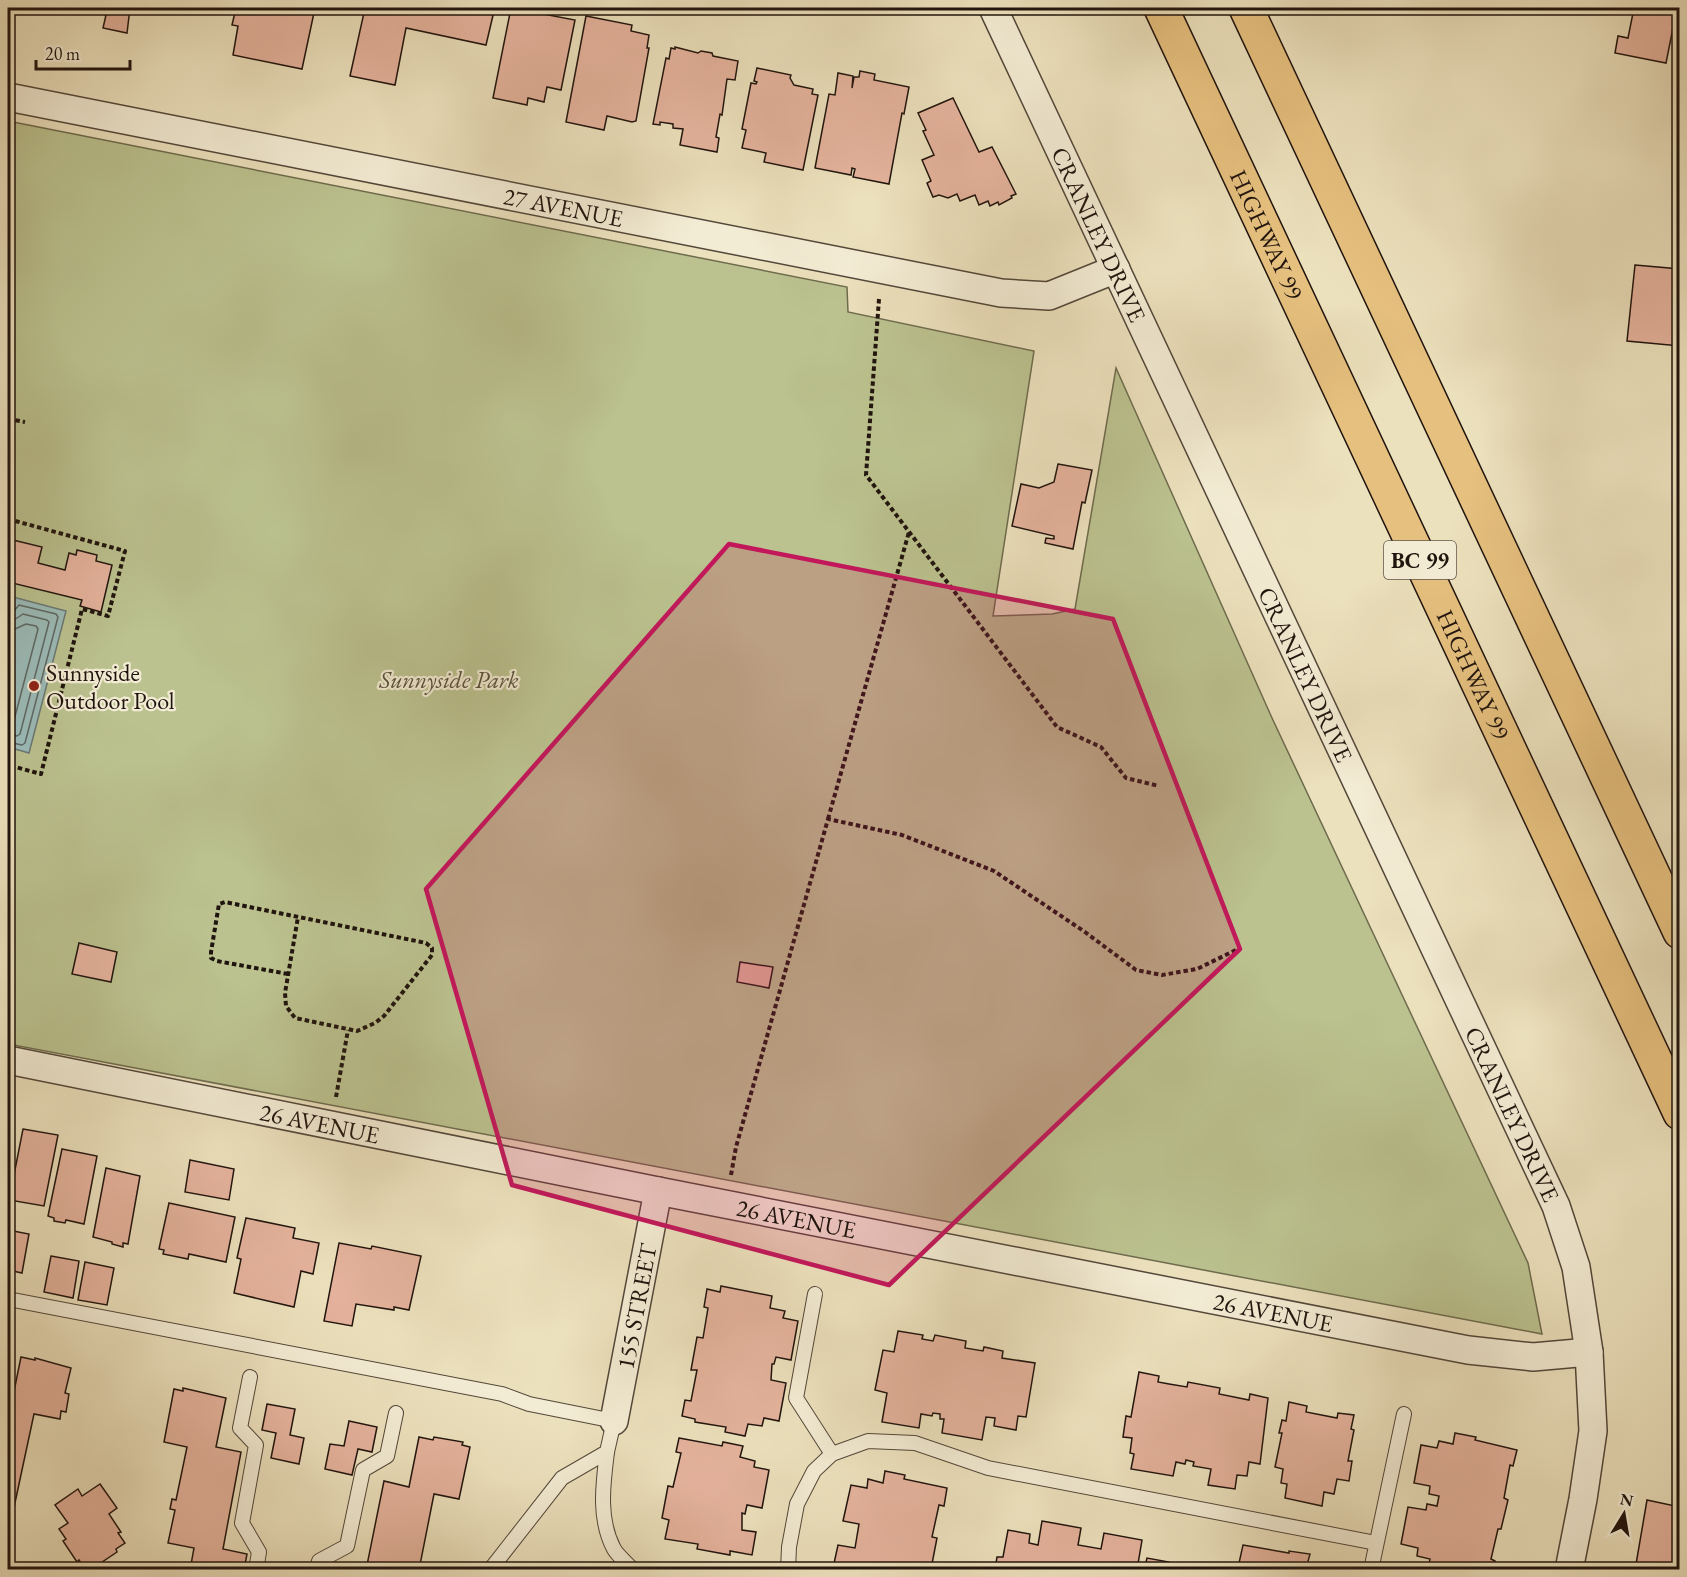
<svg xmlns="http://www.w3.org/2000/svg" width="1687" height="1577" viewBox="0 0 1687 1577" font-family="'EB Garamond',serif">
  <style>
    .green { fill: #bbc28f; stroke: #6e6b4e; stroke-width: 1.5 }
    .water { fill: #9bbcb9; stroke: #6a7975; stroke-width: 1.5 }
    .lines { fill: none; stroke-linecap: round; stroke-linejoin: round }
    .shore { stroke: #5e6864; stroke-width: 1.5 }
    .building { fill: #e5b39d; stroke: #20140e; stroke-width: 1.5 }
    .lane-casing { stroke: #53473a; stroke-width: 16 }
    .street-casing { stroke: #53473a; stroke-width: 30 }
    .highway-casing { stroke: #20140e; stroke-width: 36 }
    .path { stroke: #20140e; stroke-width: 4; stroke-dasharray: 4.5 3; stroke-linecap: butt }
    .lane { stroke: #f3ecd4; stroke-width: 14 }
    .street { stroke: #f3ecd4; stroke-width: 27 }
    .highway { stroke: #e6c07e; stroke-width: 33 }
    .marked { fill: #c2185b; fill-opacity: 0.2; stroke: #c2185b; stroke-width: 4.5; stroke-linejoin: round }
    .poi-dot { fill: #8f2418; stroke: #f3ecd4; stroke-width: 2 }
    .labels { text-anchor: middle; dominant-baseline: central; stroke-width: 4.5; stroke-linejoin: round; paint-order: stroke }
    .shield { fill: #f3ecd4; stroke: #5f5549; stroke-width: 1.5 }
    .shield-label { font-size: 22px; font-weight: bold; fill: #20140e }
    .street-label { font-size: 24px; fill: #20140e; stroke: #f3ecd4 }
    .poi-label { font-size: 24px; fill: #20140e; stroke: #f3ecd4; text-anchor: start }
    .park-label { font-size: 24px; font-style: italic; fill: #56513b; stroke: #f3ecd4 }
  </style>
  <rect width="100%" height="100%" fill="#ece1bd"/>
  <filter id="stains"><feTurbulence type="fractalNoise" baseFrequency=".00333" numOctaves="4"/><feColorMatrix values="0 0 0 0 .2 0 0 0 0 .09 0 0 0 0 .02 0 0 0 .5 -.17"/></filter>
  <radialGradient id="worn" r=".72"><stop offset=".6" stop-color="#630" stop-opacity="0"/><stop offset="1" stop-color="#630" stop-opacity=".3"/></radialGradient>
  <polygon class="green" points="8,121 847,287 848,312 1034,351 993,616 1052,614 1075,609 1116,368 1272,718 1528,1263 1542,1334 8,1044"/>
  <polygon class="water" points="13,597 66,611 29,753 8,747 8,617"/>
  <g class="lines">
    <g class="shore">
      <polyline points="8,613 13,612 19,605 56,614 58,617 25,743 22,745 8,742"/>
      <polyline points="8,621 14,620 23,614 47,620 49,622 20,734 17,736 8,734"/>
      <polyline points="8,630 15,629 26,624 36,626 38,629 13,724 8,725"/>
    </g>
  </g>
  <g class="building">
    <polygon points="84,8 130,8 127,33 103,28 106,15 83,10"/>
    <polygon points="236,8 315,8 302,69 233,55 238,26 232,25"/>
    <polygon points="365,8 475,8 494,11 486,45 406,28 395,85 350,76"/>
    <polygon points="511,8 529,11 529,8 544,11 543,14 575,20 561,90 547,87 544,102 528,98 527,105 493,98"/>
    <polygon points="1634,8 1677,8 1666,63 1615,53 1618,36 1628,38"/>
    <polygon points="586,16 632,25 631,31 649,35 647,48 649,48 636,121 632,122 607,116 604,130 566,122"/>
    <polygon points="675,47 698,53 701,51 712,53 713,56 738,61 735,80 727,79 722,115 720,114 716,137 719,138 717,152 680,145 683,129 673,128 673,124 660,122 660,125 653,124 666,58 669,59 671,48 675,49"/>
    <polygon points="757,68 791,75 790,78 794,85 813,89 812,94 818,95 803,170 764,162 766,153 742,148 746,130 742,129 751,83 756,84 757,82 754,81"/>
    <polygon points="860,71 875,74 874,80 909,87 904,114 902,113 889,184 853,177 855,169 852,168 851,175 815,168 829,94 835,95 838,73 853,76 852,88 854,77 859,77"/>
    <polygon points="953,98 979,152 992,147 1016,194 1011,196 1012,198 999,205 998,202 990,206 988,201 979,205 975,195 960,201 957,194 948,198 939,195 933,197 927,183 931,181 922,160 934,155 923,131 926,130 918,113"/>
    <polygon points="1635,265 1680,269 1680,346 1627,341"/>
    <polygon points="1058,464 1092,470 1085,503 1082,502 1073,549 1045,543 1046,538 1054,539 1054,536 1012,526 1021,484 1039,488 1054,482"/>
    <polygon points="13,540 42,547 38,563 65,570 69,553 76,555 77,550 97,555 96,561 112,565 101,612 80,606 82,600 8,582 8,564"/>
    <polygon points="79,943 117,952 111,982 72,974"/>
    <polygon points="740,962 773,967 769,988 737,982"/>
    <polygon points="23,1129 58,1135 44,1206 9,1200"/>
    <polygon points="62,1149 97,1156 84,1224 66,1220 65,1223 54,1221 54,1218 48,1216"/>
    <polygon points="190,1160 234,1169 229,1200 185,1192"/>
    <polygon points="106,1168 140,1176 128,1244 123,1243 123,1247 112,1244 112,1242 93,1237"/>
    <polygon points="169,1203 235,1217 226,1262 189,1254 188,1259 163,1254 164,1250 159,1249"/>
    <polygon points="246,1218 295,1228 293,1238 319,1243 313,1274 301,1271 294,1307 234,1293 241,1259 237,1258"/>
    <polygon points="8,1230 29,1234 22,1273 8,1270"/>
    <polygon points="339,1243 371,1249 372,1246 421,1256 409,1310 394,1307 394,1310 356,1304 352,1326 324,1321"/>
    <polygon points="51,1256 79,1261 73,1298 44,1292"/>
    <polygon points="85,1262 114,1268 107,1305 78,1300"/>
    <polygon points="721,1286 772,1296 770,1308 785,1311 783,1318 798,1321 791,1360 776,1357 774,1364 772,1364 771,1380 786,1383 779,1421 764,1418 762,1426 748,1424 745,1436 725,1432 726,1427 695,1422 695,1419 682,1416 685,1400 691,1401 697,1370 691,1370 697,1337 703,1338 708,1308 704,1307 707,1289 720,1292"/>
    <polygon points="898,1331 923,1335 922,1339 933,1341 935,1335 966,1341 965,1348 983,1351 984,1347 1003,1351 1002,1358 1035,1363 1026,1417 1018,1416 1016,1430 994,1426 995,1418 986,1417 982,1440 942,1433 944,1419 940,1419 940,1414 933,1413 932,1416 921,1414 919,1428 882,1422 887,1393 875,1390 883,1350 894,1352"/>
    <polygon points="21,1357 35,1360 35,1358 71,1368 65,1393 69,1394 66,1412 61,1411 60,1419 34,1414 13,1512 8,1511 8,1406 11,1406"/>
    <polygon points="1139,1372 1159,1376 1158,1382 1169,1384 1187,1387 1188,1382 1220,1388 1219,1394 1249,1400 1250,1394 1268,1398 1260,1464 1249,1462 1247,1476 1237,1475 1235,1489 1208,1485 1211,1469 1193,1466 1194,1462 1186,1460 1185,1464 1176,1462 1173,1476 1131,1469 1134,1454 1130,1453 1132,1438 1123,1437 1126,1416 1131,1417"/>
    <polygon points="183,1388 226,1398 216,1447 241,1452 223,1549 247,1554 244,1570 190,1570 194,1548 168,1543 175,1510 170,1509 172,1499 176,1500 187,1447 164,1442 174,1389 183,1391"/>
    <polygon points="1289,1402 1307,1406 1306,1412 1337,1418 1338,1413 1354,1415 1351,1429 1354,1430 1348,1461 1352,1461 1349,1481 1337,1479 1334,1494 1324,1492 1322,1506 1285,1498 1287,1484 1281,1483 1283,1469 1275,1467 1282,1433 1279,1433 1282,1420 1286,1421"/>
    <polygon points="267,1404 295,1409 290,1435 304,1438 299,1464 271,1458 276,1433 262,1430"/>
    <polygon points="349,1421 377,1427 372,1452 358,1449 352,1475 325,1469 330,1444 344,1446"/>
    <polygon points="1455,1433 1476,1437 1475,1440 1517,1450 1513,1466 1510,1465 1504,1498 1508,1500 1501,1529 1498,1529 1491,1559 1495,1561 1493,1570 1428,1569 1430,1559 1417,1556 1418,1548 1401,1544 1408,1507 1426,1510 1427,1504 1437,1506 1439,1496 1429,1494 1430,1486 1414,1483 1421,1445 1437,1448 1439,1441 1453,1444"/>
    <polygon points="419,1437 433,1440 434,1437 463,1442 462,1445 470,1447 459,1499 434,1494 419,1570 366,1570 384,1481 409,1487"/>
    <polygon points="679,1438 722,1446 723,1442 743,1446 740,1457 755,1461 754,1467 769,1470 762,1508 747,1505 745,1514 742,1513 742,1530 756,1532 752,1555 730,1551 730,1555 697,1549 698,1544 665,1539 669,1520 662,1518 668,1486 673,1487 681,1453 676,1452"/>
    <polygon points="885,1471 905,1475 904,1479 947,1488 944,1506 939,1505 932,1537 937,1538 931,1569 842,1570 833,1568 838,1545 855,1548 859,1524 843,1521 851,1485 867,1488 868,1479 883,1483"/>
    <polygon points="100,1484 117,1508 109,1514 121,1532 118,1533 125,1543 116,1549 117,1552 96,1566 94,1564 85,1570 79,1560 77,1562 63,1541 66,1539 59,1529 68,1523 55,1505 78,1489 82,1496"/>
    <polygon points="1647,1500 1680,1507 1680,1570 1635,1570"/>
    <polygon points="1042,1521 1081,1528 1078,1545 1101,1549 1104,1533 1142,1540 1138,1564 1145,1566 1147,1558 1169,1562 1168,1570 995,1570 997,1557 1003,1557 1008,1530 1030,1534 1029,1543 1038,1545"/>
    <polygon points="1243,1545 1289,1553 1289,1551 1310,1554 1307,1565 1322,1570 1245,1570 1246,1564 1239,1563"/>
  </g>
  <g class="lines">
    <g class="lane-casing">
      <g id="lane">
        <polyline points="815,1294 796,1398 832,1454"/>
        <polyline points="8,1299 502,1394 529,1404 614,1421 607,1452 562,1478 490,1570"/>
        <polyline points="250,1377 240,1428 256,1445 242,1523 259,1552 256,1570"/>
        <path d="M607,1452c-4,32 -9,67 7,97 4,7 13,14 19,21"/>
        <polyline points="317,1570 319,1561 347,1546 363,1470 387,1456 396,1413"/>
        <polyline points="788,1570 789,1547 797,1504 814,1471 832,1454 868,1441 915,1443 988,1468 1376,1543"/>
        <polyline points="1371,1570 1404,1414"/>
      </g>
    </g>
    <g class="street-casing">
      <g id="street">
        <path id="s1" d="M993,8l563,1198 20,61 13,85 4,79 -10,68 -14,71"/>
        <path id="s2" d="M8,97l993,196 48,3 67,-27"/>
        <path id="s3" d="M8,1060l650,131 810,159 65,7 56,-5"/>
        <path id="s4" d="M614,1421l44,-230"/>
      </g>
    </g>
    <g class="highway-casing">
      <g id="highway">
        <path id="s5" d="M1161,8l519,1105"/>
        <polyline points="1246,8 1680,932"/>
      </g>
    </g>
    <g class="path">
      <polyline points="879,299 866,475 1057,727 1101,747 1126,778 1159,786"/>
      <polyline points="8,419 25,422"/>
      <polyline points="8,519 125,551 108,616 82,609 41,774 8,765"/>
      <polyline points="828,819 909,532"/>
      <polyline points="288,974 217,961 211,958 211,952 219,904 225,902 426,943 432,948 432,955 384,1016 375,1023 357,1031 295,1018 286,1006 285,993 298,917"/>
      <polyline points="336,1097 348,1030"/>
      <polyline points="731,1175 736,1147 828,819 902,835 994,871 1085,932 1136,970 1162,975 1197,969 1238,949"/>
    </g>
    <use href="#lane" class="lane"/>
    <use href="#street" class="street"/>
    <use href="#highway" class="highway"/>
  </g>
  <path class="marked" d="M729,544l384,75 127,330 -351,336 -377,-100 -86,-296z"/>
  <circle class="poi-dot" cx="34" cy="686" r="6"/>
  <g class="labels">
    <rect class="shield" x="1384" y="541" width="72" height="38" rx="4.5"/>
    <g class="shield-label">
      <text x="1420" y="560">BC 99</text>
    </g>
    <g class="street-label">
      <text stroke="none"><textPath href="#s2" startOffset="566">27 AVENUE</textPath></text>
      <text stroke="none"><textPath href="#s5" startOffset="250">HIGHWAY 99</textPath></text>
      <text stroke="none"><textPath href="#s1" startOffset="250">CRANLEY DRIVE</textPath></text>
      <text stroke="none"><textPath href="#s5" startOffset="736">HIGHWAY 99</textPath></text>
      <text stroke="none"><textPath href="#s1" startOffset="736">CRANLEY DRIVE</textPath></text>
      <text stroke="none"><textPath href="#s1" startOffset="1222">CRANLEY DRIVE</textPath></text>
      <text stroke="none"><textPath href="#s3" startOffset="318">26 AVENUE</textPath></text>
      <text stroke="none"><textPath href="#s3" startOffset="804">26 AVENUE</textPath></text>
      <text stroke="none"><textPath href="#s4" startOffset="117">155 STREET</textPath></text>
      <text stroke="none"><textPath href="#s3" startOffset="1290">26 AVENUE</textPath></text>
    </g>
    <g class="poi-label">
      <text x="46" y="672">Sunnyside<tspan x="46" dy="28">Outdoor Pool</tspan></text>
    </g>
    <g class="park-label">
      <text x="449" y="679">Sunnyside Park</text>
    </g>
  </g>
  <rect width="1687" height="1577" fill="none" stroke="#ece1bd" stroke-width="30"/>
  <rect x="9" y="9" width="1669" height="1559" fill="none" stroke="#20140e" stroke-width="3"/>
  <rect x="15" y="15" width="1657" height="1547" fill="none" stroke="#20140e" stroke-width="1.5"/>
  <g transform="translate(1624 1514) rotate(11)" stroke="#f3ecd4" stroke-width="4.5" paint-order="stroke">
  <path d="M0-4.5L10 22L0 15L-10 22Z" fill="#20140e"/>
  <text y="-9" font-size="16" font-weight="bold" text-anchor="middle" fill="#20140e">N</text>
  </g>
  <path d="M36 60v9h94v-9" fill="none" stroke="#20140e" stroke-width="3"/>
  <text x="45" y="60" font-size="18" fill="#20140e" stroke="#f3ecd4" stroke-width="4.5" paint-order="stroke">20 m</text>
  <rect width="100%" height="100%" filter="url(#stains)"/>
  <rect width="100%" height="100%" fill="url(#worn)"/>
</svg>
